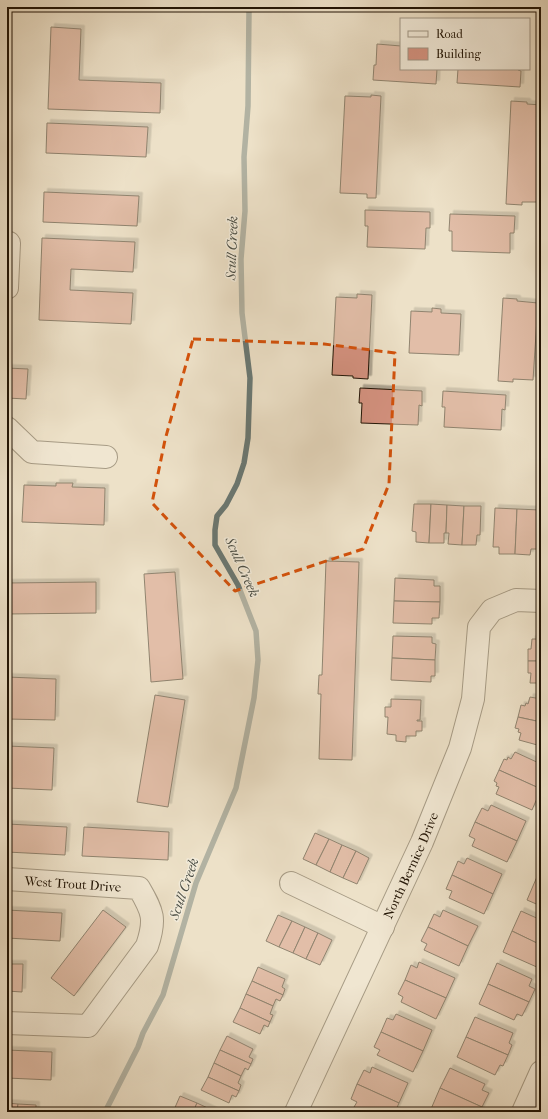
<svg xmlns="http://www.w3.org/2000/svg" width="548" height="1119" viewBox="0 0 548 1119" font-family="'IM FELL French Canon',serif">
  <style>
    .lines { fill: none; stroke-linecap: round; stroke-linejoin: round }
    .stream { stroke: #6a7873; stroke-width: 5.5 }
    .building { fill: #d59280; stroke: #201304; filter: url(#shadow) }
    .minor-casing { stroke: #534635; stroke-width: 24 }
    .minor { stroke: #f3ecdb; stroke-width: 22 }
    .marked { fill: none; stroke: #d4520b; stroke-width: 3; stroke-dasharray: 8 5; stroke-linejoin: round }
    .labels { text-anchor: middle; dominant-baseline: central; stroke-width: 3; stroke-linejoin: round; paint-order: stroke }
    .street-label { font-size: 13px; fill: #201304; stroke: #f3ecdb }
    .water-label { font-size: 14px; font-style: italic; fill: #4b4e45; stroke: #f3ecdb }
  </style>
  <defs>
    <filter id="shadow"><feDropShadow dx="3.5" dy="-3.5" stdDeviation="0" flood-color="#0004"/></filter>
  </defs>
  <rect width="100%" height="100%" fill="#ede1c8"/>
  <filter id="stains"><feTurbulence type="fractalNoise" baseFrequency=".005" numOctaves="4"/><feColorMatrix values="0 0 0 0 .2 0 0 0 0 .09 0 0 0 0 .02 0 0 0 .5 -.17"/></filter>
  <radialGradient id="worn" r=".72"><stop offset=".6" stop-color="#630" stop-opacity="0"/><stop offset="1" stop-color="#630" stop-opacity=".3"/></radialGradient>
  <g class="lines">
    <polyline class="stream" points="105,1112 138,1047 143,1033 163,995 196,883 236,788 254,698 258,660 256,631 238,585 215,545 215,530 217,516 226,505 237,484 244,463 248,438 250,378 242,313 241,259 245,211 244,157 248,106 249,11"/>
  </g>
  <g class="building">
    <polygon points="51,27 81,29 79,80 161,83 160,113 48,109"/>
    <polygon points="377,44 401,46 401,69 437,69 436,84 373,80 374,65 376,65"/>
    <polygon points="458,69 518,69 518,70 521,71 520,87 457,83"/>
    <polygon points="371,95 381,96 376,198 367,198 367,194 340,193 345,96 371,97"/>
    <polygon points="511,101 527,102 527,104 541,105 541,202 522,202 522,205 506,204"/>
    <polygon points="47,123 148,127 146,157 46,153"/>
    <polygon points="44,192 139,196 137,226 43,222"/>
    <polygon points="365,210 430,212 430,228 426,228 425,249 367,247 368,226 365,226"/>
    <polygon points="450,214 515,216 514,233 510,233 510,253 452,251 452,231 449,231"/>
    <polygon points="42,238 135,242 133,272 71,269 70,290 133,293 131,324 39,320"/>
    <polygon points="357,294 372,295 368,379 353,378 353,376 332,375 336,297 357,298"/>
    <polygon points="503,298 517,299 517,301 538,303 533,380 513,379 513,382 498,381"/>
    <polygon points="432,308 441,309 441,313 461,314 459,355 409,353 411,311 432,312"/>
    <polygon points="7,368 28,369 26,399 7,398"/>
    <polygon points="360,388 422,391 422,406 419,405 418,425 361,423 362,403 359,403"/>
    <polygon points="443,391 506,395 505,410 502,409 501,430 444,427 445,407 442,407"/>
    <polygon points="56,483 73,483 72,487 105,488 104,525 22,522 24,485 56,486"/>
    <polygon points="414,504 431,504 429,543 416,542 416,532 412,531"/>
    <polygon points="431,504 447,505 446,533 444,533 444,543 429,543"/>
    <polygon points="447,505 464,506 462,545 448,544 449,533 446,533"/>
    <polygon points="464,506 481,506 480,535 477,535 476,545 462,545"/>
    <polygon points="495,508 517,509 515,554 499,554 499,547 493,547"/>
    <polygon points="517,509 540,510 538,549 531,549 530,555 515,554"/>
    <polygon points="326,561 359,562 352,760 319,759 321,694 318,694 319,675 322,675"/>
    <polygon points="175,572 183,679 151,682 144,574"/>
    <polygon points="395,578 434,580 434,586 440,586 440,602 394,601"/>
    <polygon points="96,582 96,613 7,614 7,583"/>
    <polygon points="394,601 440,602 439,618 432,618 432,624 393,623"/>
    <polygon points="393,636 432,637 432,643 436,644 435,660 392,658"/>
    <polygon points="532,639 541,639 541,661 528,661 528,649 531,649"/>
    <polygon points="392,658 435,660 435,676 431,676 431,682 391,680"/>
    <polygon points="528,661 541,661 541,683 530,683 531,673 528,673"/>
    <polygon points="7,677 56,679 55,720 7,719"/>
    <polygon points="155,695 185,700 168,807 137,802"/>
    <polygon points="530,697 541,699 541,722 518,717 521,705 525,706 526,703 528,704"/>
    <polygon points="391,699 421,700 420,720 417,720 417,721 422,721 422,731 416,731 416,736 406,736 406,742 396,741 396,735 387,734 388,717 385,717 385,707 391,707"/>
    <polygon points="518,717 541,722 541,746 519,740 521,733 518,732 519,729 515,728"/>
    <polygon points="7,746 54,748 52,790 7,788"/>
    <polygon points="515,752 541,764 541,789 499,770 504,759 507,760 508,757 511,759"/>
    <polygon points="499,770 541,789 532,810 496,794 499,787 496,786 497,783 494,781"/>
    <polygon points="491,805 526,821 517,841 475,822 482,808 488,811"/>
    <polygon points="475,822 517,841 507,862 472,846 475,839 469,836"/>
    <polygon points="7,824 67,827 65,855 7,852"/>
    <polygon points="84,827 169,832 168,860 82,856"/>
    <polygon points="315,833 329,839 316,865 303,859"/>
    <polygon points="329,839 342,845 330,872 316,865"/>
    <polygon points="342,845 356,851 343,878 330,872"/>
    <polygon points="356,851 369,858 357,884 343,878"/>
    <polygon points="467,858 502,874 493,894 452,875 458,861 464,864"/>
    <polygon points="541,869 541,881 536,879"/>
    <polygon points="452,875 493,894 484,914 449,898 452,891 446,889"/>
    <polygon points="536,879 541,881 541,906 527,900"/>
    <polygon points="7,910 62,913 60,941 7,938"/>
    <polygon points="103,910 126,927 74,996 51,978"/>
    <polygon points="443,910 478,926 468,946 428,927 434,914 440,917"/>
    <polygon points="521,911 541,920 541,945 512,931"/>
    <polygon points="278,915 292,921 279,947 266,941"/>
    <polygon points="292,921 305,927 293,953 279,947"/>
    <polygon points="305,927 318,933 306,959 293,953"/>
    <polygon points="428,927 468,946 459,966 424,950 427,944 421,941"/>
    <polygon points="512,931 541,945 541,963 539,968 503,952"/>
    <polygon points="318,933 332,940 320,965 306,959"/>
    <polygon points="419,962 455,978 446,998 405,980 411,965 417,968"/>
    <polygon points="497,963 532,979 529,986 535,989 529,1002 488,984"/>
    <polygon points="7,964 23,964 22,992 7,991"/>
    <polygon points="258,967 285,979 282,987 285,989 283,995 252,981"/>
    <polygon points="405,980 446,998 436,1019 401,1002 403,997 398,994"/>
    <polygon points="252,981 283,995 280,1001 276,999 273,1006 246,994"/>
    <polygon points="488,984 529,1002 522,1016 517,1014 514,1020 479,1004"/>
    <polygon points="246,994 273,1006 270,1014 273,1015 270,1022 240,1008"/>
    <polygon points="240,1008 270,1022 268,1027 264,1025 260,1034 233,1022"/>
    <polygon points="396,1014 432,1030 423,1051 381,1032 387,1018 393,1020"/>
    <polygon points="475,1017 513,1033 509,1043 512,1045 508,1055 466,1037"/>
    <polygon points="381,1032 423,1051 413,1072 377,1055 380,1050 374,1047"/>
    <polygon points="227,1036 253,1049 249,1057 253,1059 251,1064 220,1050"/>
    <polygon points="466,1037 508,1055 503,1066 500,1065 495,1075 457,1057"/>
    <polygon points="7,1050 52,1052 51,1080 7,1078"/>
    <polygon points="220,1050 251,1064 248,1070 245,1068 241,1076 214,1063"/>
    <polygon points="214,1063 241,1076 238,1083 241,1085 239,1091 208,1077"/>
    <polygon points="372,1067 408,1083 399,1103 357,1084 364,1070 370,1073"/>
    <polygon points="450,1068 485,1084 482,1090 489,1093 482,1107 440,1088"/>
    <polygon points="208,1077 239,1091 236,1097 232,1095 229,1103 201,1090"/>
    <polygon points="357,1084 399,1103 395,1112 365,1112 354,1107 357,1102 351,1099"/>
    <polygon points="440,1088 482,1107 480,1112 438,1112 431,1109"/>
    <polygon points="180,1096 197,1103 193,1112 173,1112"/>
    <polygon points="7,1103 18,1104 17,1112 7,1112"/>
    <polygon points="197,1103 214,1111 213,1112 193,1112"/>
    <polygon points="18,1104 36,1105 36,1112 17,1112"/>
  </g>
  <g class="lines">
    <g class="minor-casing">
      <g id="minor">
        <polyline points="7,288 9,243"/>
        <polyline points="7,428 32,452 106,457"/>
        <path id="s1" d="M7,879l132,9c14,24 17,31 8,58l-59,80 -81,-3"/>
        <polyline points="291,883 383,927"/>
        <path id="s2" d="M296,1112l126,-270 38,-94 13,-49 6,-72 13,-17 24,-10 25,1"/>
        <polyline points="523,1112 541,1072"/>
      </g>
    </g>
    <use href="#minor" class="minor"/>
  </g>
  <path d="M0 0H548V1119H0ZM193,339l131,5 71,9 -6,131 -26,65 -128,42 -83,-88 13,-63z" fill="#ede1c8" fill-opacity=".55" fill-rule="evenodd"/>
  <path class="marked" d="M193,339l131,5 71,9 -6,131 -26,65 -128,42 -83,-88 13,-63z"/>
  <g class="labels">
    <g class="street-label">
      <text stroke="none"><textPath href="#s2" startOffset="272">North Bernice Drive</textPath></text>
      <text stroke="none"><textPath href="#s1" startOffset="66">West Trout Drive</textPath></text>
    </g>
    <g class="water-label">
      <text transform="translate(232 248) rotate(-88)">Scull Creek</text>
      <text transform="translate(242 567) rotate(66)">Scull Creek</text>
      <text transform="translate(184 889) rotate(-71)">Scull Creek</text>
    </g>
  </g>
  <rect width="548" height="1119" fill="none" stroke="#ede1c8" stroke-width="24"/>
  <rect x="8" y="8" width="532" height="1103" fill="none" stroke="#201304" stroke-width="2"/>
  <rect x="12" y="12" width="524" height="1095" fill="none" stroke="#201304"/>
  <rect x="400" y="18" width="130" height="52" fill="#f3ecdb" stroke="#9f9585"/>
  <rect x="408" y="31" width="20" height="6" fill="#f3ecdb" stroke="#9f9585"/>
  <text x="436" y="38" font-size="12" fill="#201304">Road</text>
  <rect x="408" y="48" width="20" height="12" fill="#d59280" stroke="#9f9585"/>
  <text x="436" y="58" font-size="12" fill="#201304">Building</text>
  <rect width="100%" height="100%" filter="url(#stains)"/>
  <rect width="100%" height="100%" fill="url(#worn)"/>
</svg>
